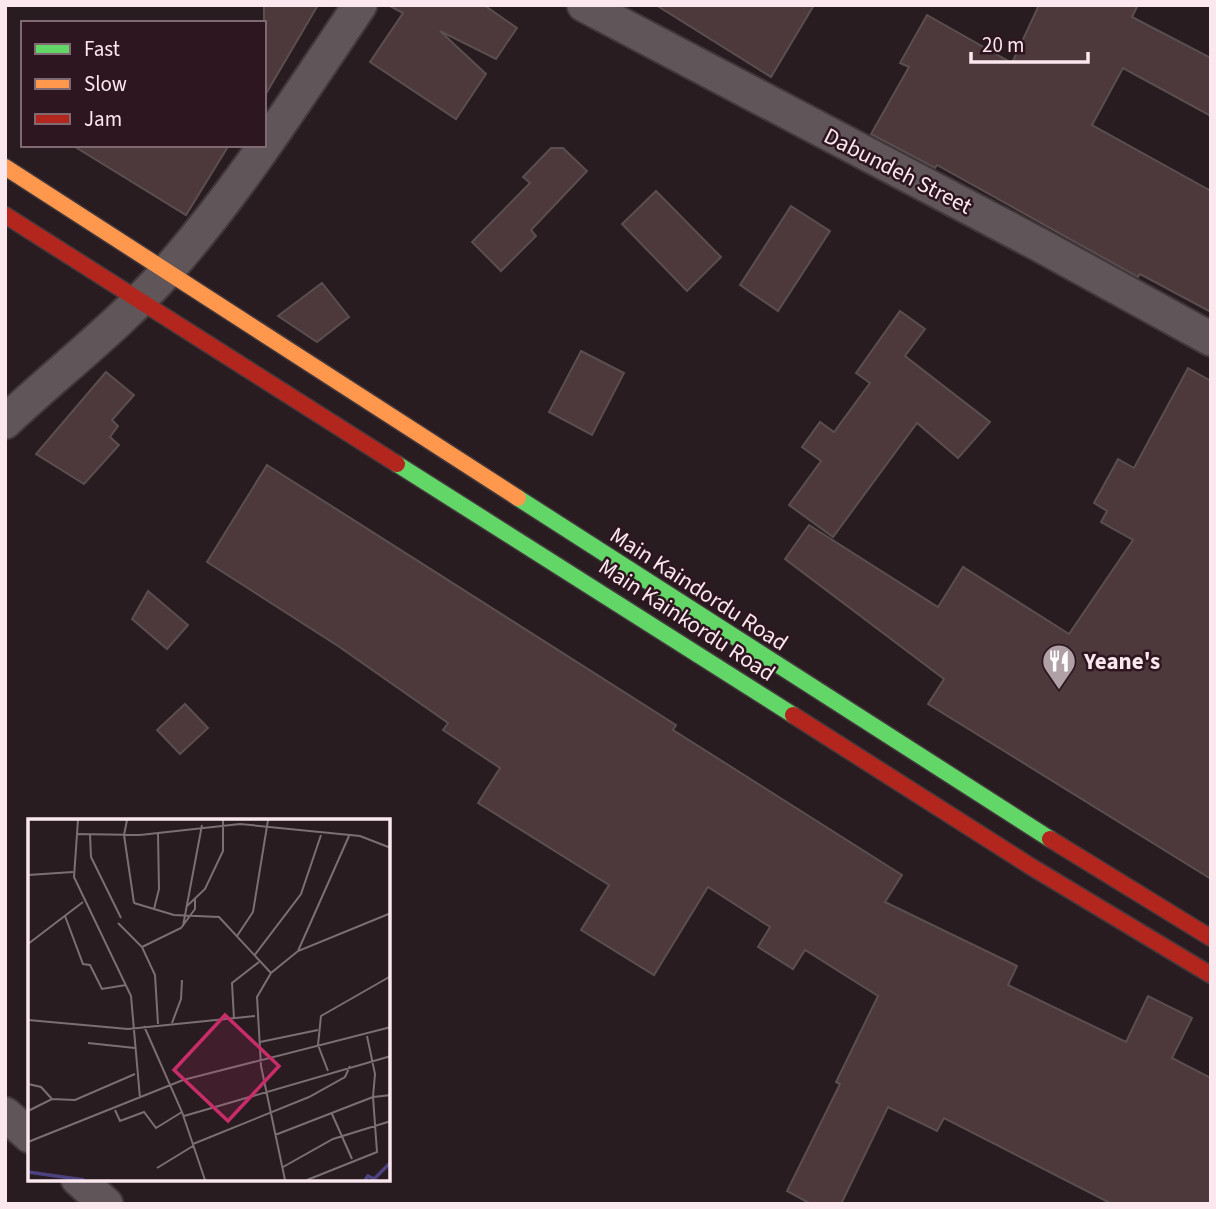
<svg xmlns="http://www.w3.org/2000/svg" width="1216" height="1209" viewBox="0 0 1216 1209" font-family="'Source Sans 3',sans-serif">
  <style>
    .building { fill: #4d393c; stroke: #5a4e4f; stroke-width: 2 }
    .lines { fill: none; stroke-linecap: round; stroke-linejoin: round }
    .street-casing { stroke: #42383c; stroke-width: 37 }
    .fast-casing { stroke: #42383c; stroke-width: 19 }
    .slow-casing { stroke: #42383c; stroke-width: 19 }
    .jam-casing { stroke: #42383c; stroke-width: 19 }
    .street { stroke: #60565a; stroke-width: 33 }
    .fast { stroke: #63d668; stroke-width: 16 }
    .slow { stroke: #ff974d; stroke-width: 16 }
    .jam { stroke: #b3261e; stroke-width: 16 }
    .labels { text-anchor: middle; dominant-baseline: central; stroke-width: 5; stroke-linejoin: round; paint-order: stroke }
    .street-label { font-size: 23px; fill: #fae8ee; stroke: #2e1620 }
    .poi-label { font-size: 23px; font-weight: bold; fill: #fae8ee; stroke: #2e1620; text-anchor: start }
    .inset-river { fill: none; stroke: #4d4180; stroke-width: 3.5 }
    .inset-road { fill: none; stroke: #7c6e73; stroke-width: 2 }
    .view { fill: #c82d6a; fill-opacity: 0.15; stroke: #c82d6a; stroke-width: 3.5 }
    .inset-edge { fill: none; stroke: #fae8ee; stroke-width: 3.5 }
  </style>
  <rect width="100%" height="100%" fill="#281c21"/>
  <g class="building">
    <polygon points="264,5 318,5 264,97"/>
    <polygon points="388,5 484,5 517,28 496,59 440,31 486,74 456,119 370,62 403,13"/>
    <polygon points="656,5 814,5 771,77"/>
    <polygon points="1039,5 1138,5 1132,17 1211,58 1211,116 1123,68 1092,125 1211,191 1211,312 1140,274 1138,277 937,165 935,168 871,134 909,67 900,63 927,15 1012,63"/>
    <polygon points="72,145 229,145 186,215"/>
    <polygon points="551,148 563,148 587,171 531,230 536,236 501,271 472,242 530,183 523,177"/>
    <polygon points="656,191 721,257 687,291 622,224"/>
    <polygon points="791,206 830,231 778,311 740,285"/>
    <polygon points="322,283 349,317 317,342 278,316"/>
    <polygon points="900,311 925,329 905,356 990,422 958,458 917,423 833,537 789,505 821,461 802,447 820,422 834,432 870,383 856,373"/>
    <polygon points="581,351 624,373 592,435 549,412"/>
    <polygon points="1188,368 1211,381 1211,879 928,704 944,679 785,559 809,525 938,607 963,567 1069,634 1133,540 1101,522 1107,511 1094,503 1118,459 1134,468"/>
    <polygon points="106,372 134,395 112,420 118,426 110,437 119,445 84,484 36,454"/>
    <polygon points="267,465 676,725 673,730 902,875 885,902 1017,966 1008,985 1126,1042 1148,996 1192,1018 1172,1058 1211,1078 1211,1204 1112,1204 944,1118 937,1131 888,1107 841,1204 811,1204 787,1191 840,1084 836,1082 878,996 805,950 793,969 758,947 770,927 708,887 654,975 581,930 609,885 478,803 500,768 443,730 448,723 338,646 207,562"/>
    <polygon points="148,591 188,625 167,649 132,619"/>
    <polygon points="185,704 208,728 180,754 157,730"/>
  </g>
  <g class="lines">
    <g class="street-casing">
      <g id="street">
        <polyline points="584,5 1038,244 1211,339"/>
        <path d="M5,422c54,-51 115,-97 164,-153 72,-82 130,-174 191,-264"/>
        <polyline points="5,1114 30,1136"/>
        <polyline points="78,1179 106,1204"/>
      </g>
    </g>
    <g class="fast-casing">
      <g id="fast">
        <polyline points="397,464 793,715"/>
        <polyline points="518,498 1050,839"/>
      </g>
    </g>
    <g class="slow-casing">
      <polyline id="slow" points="5,167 518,498"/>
    </g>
    <g class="jam-casing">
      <g id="jam">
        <polyline points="5,215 397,464"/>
        <polyline points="793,715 1030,866 1211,975"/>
        <polyline points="1050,839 1211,938"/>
      </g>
    </g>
    <use href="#street" class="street"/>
    <use href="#fast" class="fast"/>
    <use href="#slow" class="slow"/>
    <use href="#jam" class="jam"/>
  </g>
  <defs>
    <g id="restaurant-pin" transform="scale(1.75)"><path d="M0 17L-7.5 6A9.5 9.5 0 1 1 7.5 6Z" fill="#b0a1a6" stroke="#2e1620"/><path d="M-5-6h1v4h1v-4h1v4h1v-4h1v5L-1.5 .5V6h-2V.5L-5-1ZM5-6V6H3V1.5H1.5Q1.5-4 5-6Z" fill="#fff"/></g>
  </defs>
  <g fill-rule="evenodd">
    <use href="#restaurant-pin" x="1059" y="661"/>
  </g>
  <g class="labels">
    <g class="street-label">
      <text transform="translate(898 171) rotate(27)">Dabundeh Street</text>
      <text transform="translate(699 589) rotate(33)">Main Kaindordu Road</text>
      <text transform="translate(687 620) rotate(33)">Main Kainkordu Road</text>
    </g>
    <g class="poi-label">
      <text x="1084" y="661">Yeane's</text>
    </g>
  </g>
  <g transform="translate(28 819)">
    <rect width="362" height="362" fill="#281c21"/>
    <path class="inset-river" d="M0,353l56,8M337,361l3,-4 6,3 17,-17"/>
    <path class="inset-road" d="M50,1l-4,57 57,119 9,102M99,1l-3,15 10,68M48,15l64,1 100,-11 120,12 31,12M62,16l1,22 30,61M0,56l45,-3M106,84l40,12 45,2 52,56M158,88l19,-18 18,-38v-31M126,90l5,-20 -1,-56M37,97l18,48 7,1 12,24 24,-4M90,104l24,24 13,28 3,49M155,107l19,-101M209,117l16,-24 15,-92M0,125l55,-42M114,128l39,-19 14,-19v-10M270,132l51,-115M226,137l47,-62 20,-59M206,200l-2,-36 27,-21M0,201l100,9 127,-13M144,204l9,-24 1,-19M116,207l38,86 23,68M339,217l8,38 -2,23 18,-2M232,223l58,-12M60,224l47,5M300,252l-10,-26 3,-29 70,-40M0,265l13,3 11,12M87,291l5,11 24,-9 12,16 26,-16M0,292l24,-12 23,1 60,-26M304,295l20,45M156,297l207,-60M247,316l98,-38 4,55 -70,28M0,323l155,-62 208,-53M165,325l116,-47 36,-20 5,-11M255,348l50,-28 58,-18M129,349l36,-22M257,361l-24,-114 -4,-69 14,-24 27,-22 93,-38"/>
    <path class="view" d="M197,196l54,51 -51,55 -54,-51z"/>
    <rect width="362" height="362" class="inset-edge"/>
  </g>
  <rect width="1216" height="1209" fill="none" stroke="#fae8ee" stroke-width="14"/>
  <rect x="21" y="21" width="245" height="126" fill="#2e1620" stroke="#806a72" stroke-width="2"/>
  <rect x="35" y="44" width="35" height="10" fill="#63d668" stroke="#806a72" stroke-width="2"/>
  <text x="84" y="56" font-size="21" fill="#fae8ee">Fast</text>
  <rect x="35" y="79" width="35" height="10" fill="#ff974d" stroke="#806a72" stroke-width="2"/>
  <text x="84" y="91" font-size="21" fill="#fae8ee">Slow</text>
  <rect x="35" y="114" width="35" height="10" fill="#b3261e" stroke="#806a72" stroke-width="2"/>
  <text x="84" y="126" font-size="21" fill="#fae8ee">Jam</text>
  <path d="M971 52v10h117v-10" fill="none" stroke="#fae8ee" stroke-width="3.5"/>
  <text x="982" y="52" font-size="21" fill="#fae8ee" stroke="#2e1620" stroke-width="5" paint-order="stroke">20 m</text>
</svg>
